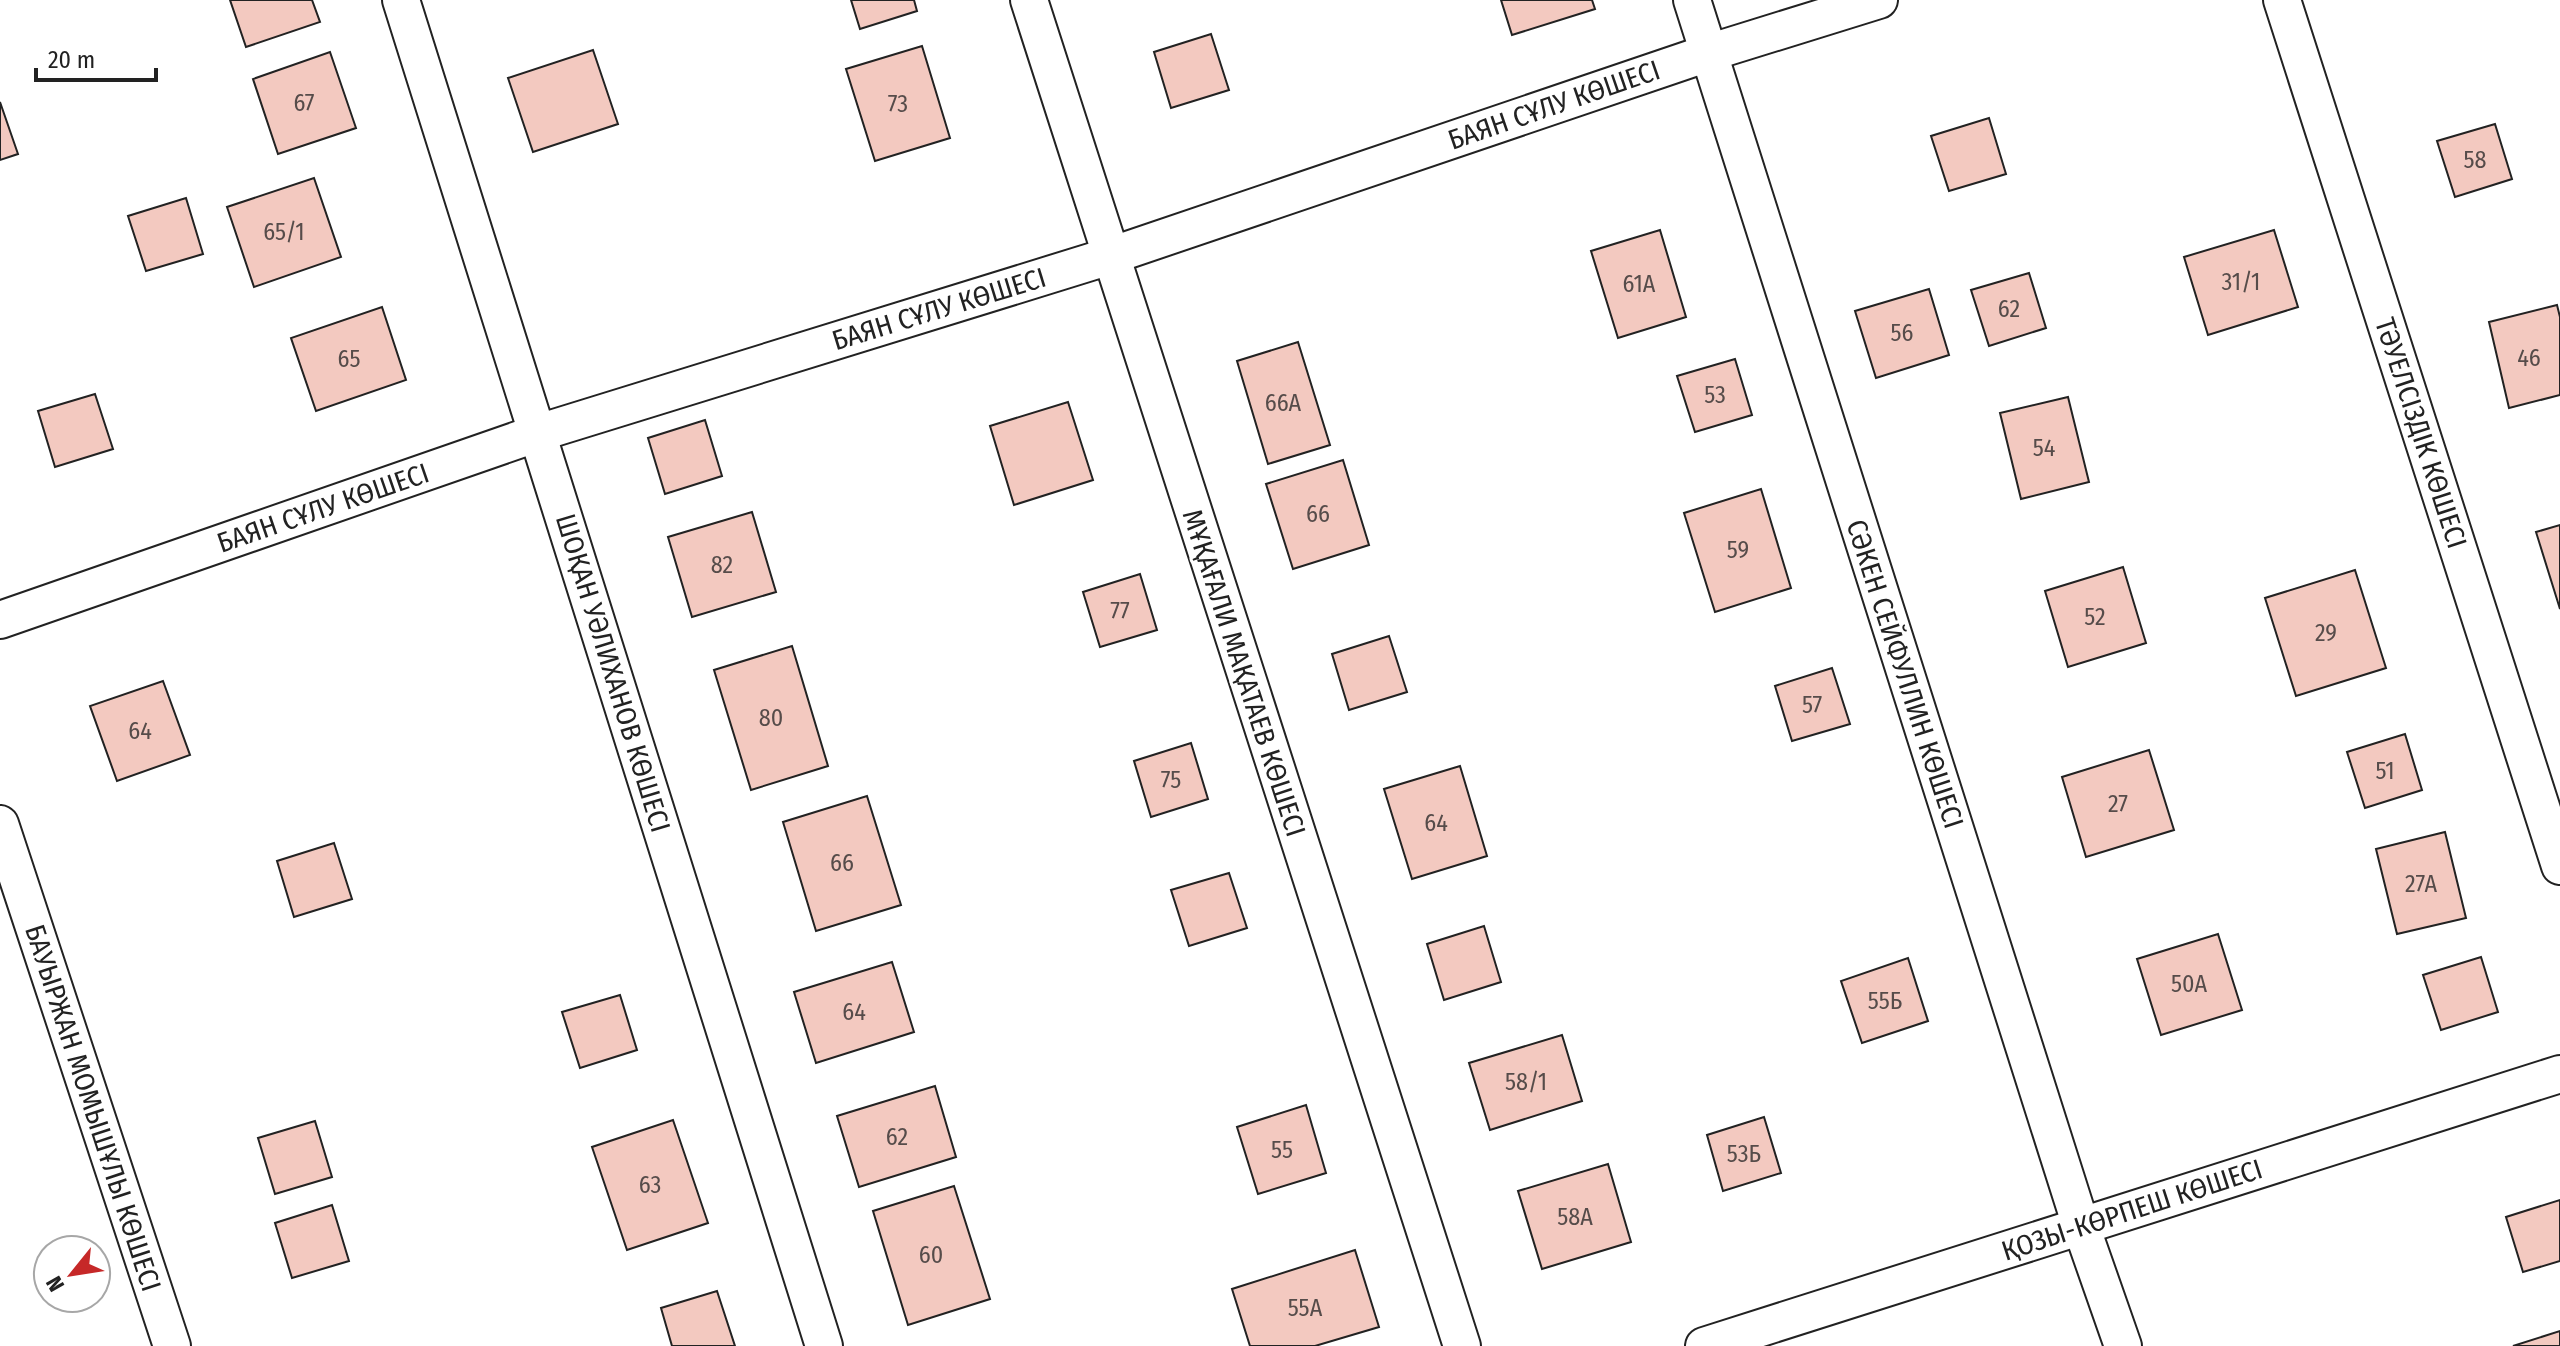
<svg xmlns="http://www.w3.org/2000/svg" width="2560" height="1346" viewBox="0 0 2560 1346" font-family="'Fira Sans Condensed',sans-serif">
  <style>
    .building { fill: #f3c9c0; stroke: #222; stroke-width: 2 }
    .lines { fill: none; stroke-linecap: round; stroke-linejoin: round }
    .minor-casing { stroke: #222; stroke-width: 40 }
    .minor { stroke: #fff; stroke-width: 36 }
    .labels { text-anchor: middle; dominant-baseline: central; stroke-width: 6; stroke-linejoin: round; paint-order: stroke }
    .number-label { font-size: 24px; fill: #564c4a }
    .street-label { font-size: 28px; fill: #222; stroke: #fff }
  </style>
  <rect width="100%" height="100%" fill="#fff"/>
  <g class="building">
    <polygon points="230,0 312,0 320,22 246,47"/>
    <polygon points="851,0 914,0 917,11 860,29"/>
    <polygon points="1501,0 1592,0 1595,9 1512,35"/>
    <polygon points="1211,34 1229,90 1171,108 1154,52"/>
    <polygon points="922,46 950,138 875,161 846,69"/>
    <polygon points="593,50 618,124 533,152 508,78"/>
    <polygon points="330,52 356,128 278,154 253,79"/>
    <polygon points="0,102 18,154 0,160"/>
    <polygon points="1989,118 2006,174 1949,191 1931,136"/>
    <polygon points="2495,124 2512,179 2455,197 2437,141"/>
    <polygon points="314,178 341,257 254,287 227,207"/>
    <polygon points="186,198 203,254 146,271 128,216"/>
    <polygon points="1660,230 1686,317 1618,338 1591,251"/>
    <polygon points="2274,230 2298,307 2208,335 2184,257"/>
    <polygon points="2029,273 2046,328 1989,346 1971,290"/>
    <polygon points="1929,289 1949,355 1876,378 1855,311"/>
    <polygon points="2557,305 2560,317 2560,395 2509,408 2489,322"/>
    <polygon points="382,307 406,380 316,411 291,338"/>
    <polygon points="1298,342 1330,445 1268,464 1237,361"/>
    <polygon points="1735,359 1752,415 1695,432 1677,376"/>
    <polygon points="95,394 113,449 55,467 38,411"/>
    <polygon points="2068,397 2089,482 2021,499 2000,413"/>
    <polygon points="1068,402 1093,480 1014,505 990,426"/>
    <polygon points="705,420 722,476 665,494 648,438"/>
    <polygon points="1343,460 1369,545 1293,569 1266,484"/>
    <polygon points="1761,489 1791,588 1715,612 1684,513"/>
    <polygon points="752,512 776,592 692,617 668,537"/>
    <polygon points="2560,525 2560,609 2536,532"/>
    <polygon points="2123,567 2146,643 2068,667 2045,591"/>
    <polygon points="2355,570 2386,668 2296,696 2265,598"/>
    <polygon points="1140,574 1157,630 1100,647 1083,592"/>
    <polygon points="1389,636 1407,692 1349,710 1332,654"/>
    <polygon points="792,646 828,766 751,790 714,670"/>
    <polygon points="1832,668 1850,724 1792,741 1775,686"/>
    <polygon points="163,681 190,755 117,781 90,706"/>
    <polygon points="2405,734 2422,790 2365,808 2347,752"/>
    <polygon points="1191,743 1208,799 1151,817 1134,761"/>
    <polygon points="2149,750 2174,830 2086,857 2062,777"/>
    <polygon points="1460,766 1487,856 1412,879 1384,789"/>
    <polygon points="867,796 901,905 816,931 783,822"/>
    <polygon points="2445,832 2466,918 2397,934 2376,849"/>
    <polygon points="334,843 352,899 294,917 277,861"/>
    <polygon points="1229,873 1247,928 1189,946 1171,890"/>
    <polygon points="1484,926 1501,982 1444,1000 1427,944"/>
    <polygon points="2218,934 2242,1010 2161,1035 2137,959"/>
    <polygon points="2481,957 2498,1012 2441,1030 2423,975"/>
    <polygon points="1908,958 1928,1021 1862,1043 1841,981"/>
    <polygon points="892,962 914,1032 816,1063 794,992"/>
    <polygon points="620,995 637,1050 580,1068 562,1012"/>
    <polygon points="1562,1035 1582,1101 1490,1130 1469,1063"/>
    <polygon points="935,1086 956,1157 859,1187 837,1116"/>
    <polygon points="1306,1105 1326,1173 1258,1194 1237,1127"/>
    <polygon points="1764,1117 1781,1173 1723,1191 1707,1135"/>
    <polygon points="673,1120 708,1223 627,1250 592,1147"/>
    <polygon points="315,1121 332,1177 275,1194 258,1138"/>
    <polygon points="1608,1164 1631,1242 1542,1269 1518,1191"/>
    <polygon points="954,1186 990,1299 908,1325 873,1211"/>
    <polygon points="2560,1200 2560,1261 2523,1272 2506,1217"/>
    <polygon points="332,1205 349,1261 292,1278 275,1223"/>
    <polygon points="1355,1250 1379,1327 1315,1346 1250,1346 1232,1289"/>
    <polygon points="717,1291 735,1346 672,1346 661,1308"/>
    <polygon points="2560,1331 2560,1346 2513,1346"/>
  </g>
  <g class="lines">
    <g class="minor-casing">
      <g id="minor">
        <polyline points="401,0 824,1346"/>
        <polyline points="1029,0 1462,1346"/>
        <polyline points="1692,0 2081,1226 2123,1346"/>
        <polyline points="2282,0 2560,866"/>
        <polyline points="0,620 538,433 1110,256 1708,53 1879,0"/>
        <polyline points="0,824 172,1346"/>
        <polyline points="1704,1346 2560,1074"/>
      </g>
    </g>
    <use href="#minor" class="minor"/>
  </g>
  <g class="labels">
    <g class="number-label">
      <text x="304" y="103">67</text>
      <text x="898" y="104">73</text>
      <text x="2475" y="160">58</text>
      <text x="284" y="232">65/1</text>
      <text x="2241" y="282">31/1</text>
      <text x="1639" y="284">61А</text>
      <text x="2009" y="309">62</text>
      <text x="1902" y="333">56</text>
      <text x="2529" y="358">46</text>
      <text x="349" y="359">65</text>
      <text x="1715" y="395">53</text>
      <text x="1283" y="403">66А</text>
      <text x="2044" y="448">54</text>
      <text x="1318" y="514">66</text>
      <text x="1738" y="550">59</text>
      <text x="722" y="565">82</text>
      <text x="1120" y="611">77</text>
      <text x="2095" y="617">52</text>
      <text x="2326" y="633">29</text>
      <text x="1812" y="705">57</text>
      <text x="771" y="718">80</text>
      <text x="140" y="731">64</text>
      <text x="2385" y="771">51</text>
      <text x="1171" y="780">75</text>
      <text x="2118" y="804">27</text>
      <text x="1436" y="823">64</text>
      <text x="842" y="863">66</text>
      <text x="2421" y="884">27А</text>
      <text x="2189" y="984">50А</text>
      <text x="1885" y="1001">55Б</text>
      <text x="854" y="1012">64</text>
      <text x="1526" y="1082">58/1</text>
      <text x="897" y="1137">62</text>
      <text x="1282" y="1150">55</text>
      <text x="1744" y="1154">53Б</text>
      <text x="650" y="1185">63</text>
      <text x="1575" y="1217">58А</text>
      <text x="931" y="1255">60</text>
      <text x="1305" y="1308">55А</text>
    </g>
    <g class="street-label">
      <text transform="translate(1554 105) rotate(-19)">БАЯН СҰЛУ КӨШЕСІ</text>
      <text transform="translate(939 309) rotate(-17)">БАЯН СҰЛУ КӨШЕСІ</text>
      <text transform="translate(2421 433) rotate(72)">ТӘУЕЛСІЗДІК КӨШЕСІ</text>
      <text transform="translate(323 508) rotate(-19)">БАЯН СҰЛУ КӨШЕСІ</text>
      <text transform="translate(613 673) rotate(73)">ШОҚАН УӘЛИХАНОВ КӨШЕСІ</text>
      <text transform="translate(1244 673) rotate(72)">МҰҚАҒАЛИ МАҚАТАЕВ КӨШЕСІ</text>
      <text transform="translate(1905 674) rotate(72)">СӘКЕН СЕЙФУЛЛИН КӨШЕСІ</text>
      <text transform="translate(93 1108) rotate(72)">БАУЫРЖАН МОМЫШҰЛЫ КӨШЕСІ</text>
      <text transform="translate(2132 1210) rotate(-18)">ҚОЗЫ-КӨРПЕШ КӨШЕСІ</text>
    </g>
  </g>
  <g transform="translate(72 1274) rotate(240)"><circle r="38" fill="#ffffff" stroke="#a7a7a7" stroke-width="2"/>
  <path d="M0-6L14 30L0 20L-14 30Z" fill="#c62828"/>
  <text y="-12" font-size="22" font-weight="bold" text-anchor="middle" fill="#222222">N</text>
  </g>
  <path d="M36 68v12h120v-12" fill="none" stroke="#222222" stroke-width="4"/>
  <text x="48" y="68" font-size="24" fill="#222222" stroke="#ffffff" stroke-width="6" paint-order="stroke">20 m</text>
</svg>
